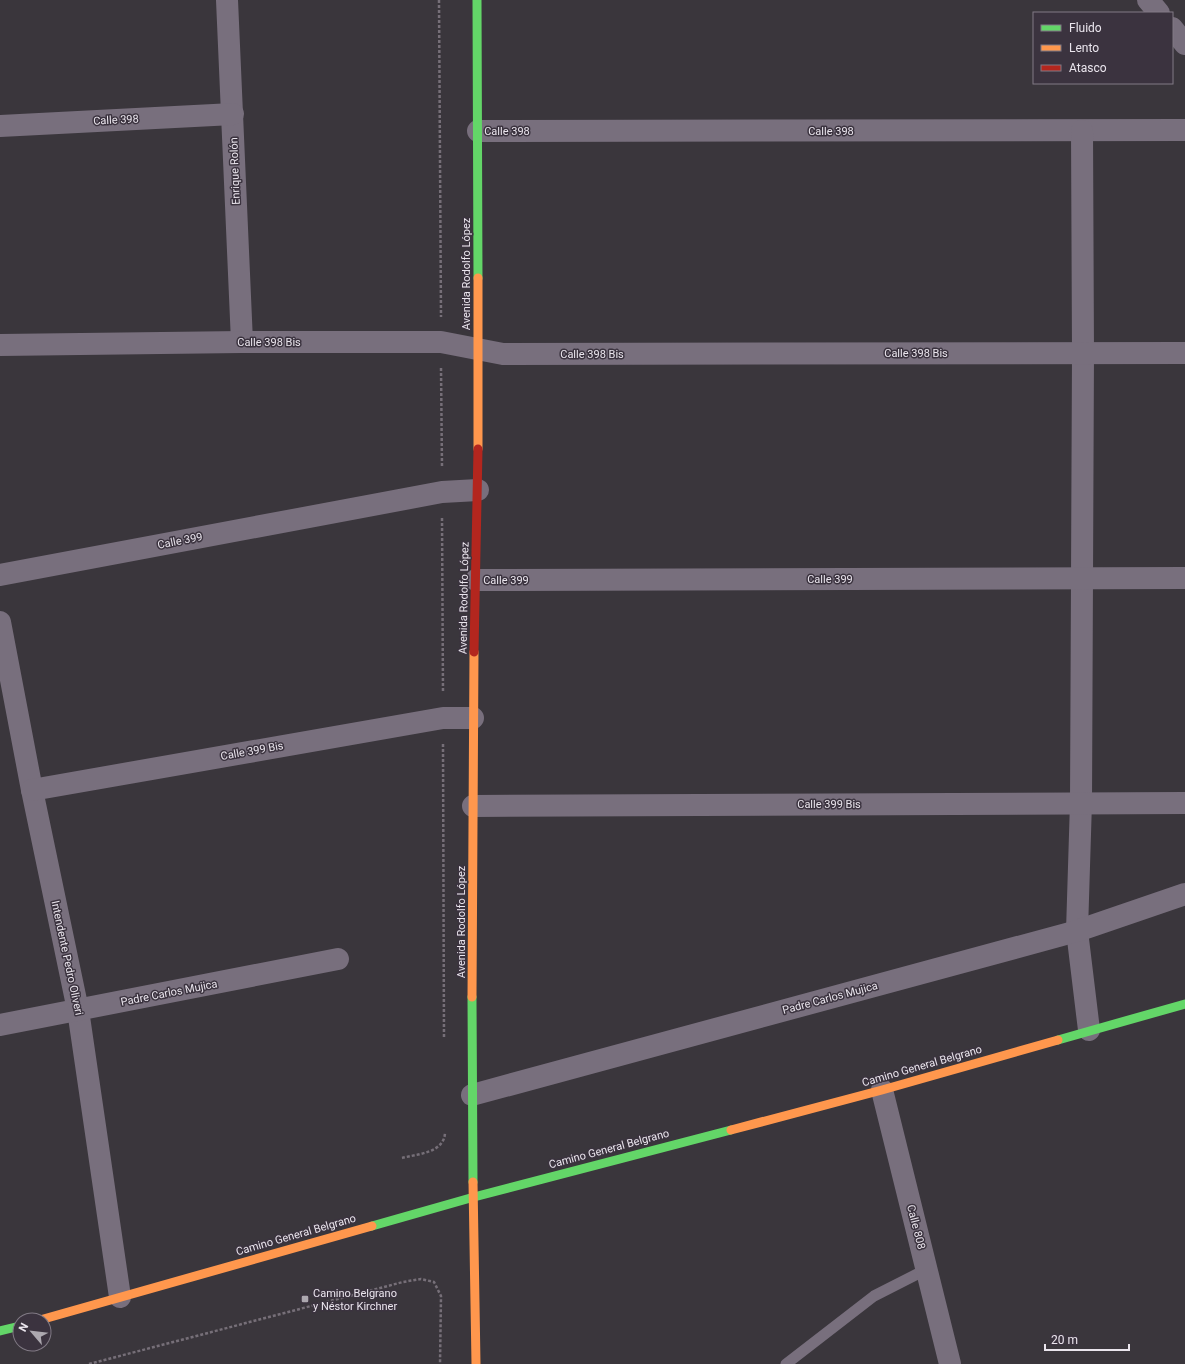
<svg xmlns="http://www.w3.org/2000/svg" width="1185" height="1364" viewBox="0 0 1185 1364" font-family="Roboto,sans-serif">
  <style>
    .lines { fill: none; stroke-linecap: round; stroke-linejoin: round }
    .path { stroke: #766f78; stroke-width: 2.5; stroke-dasharray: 3 2; stroke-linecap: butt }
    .lane { stroke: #786f7d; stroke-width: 11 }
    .street { stroke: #786f7d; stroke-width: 22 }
    .fast { stroke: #63d668; stroke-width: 9 }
    .slow { stroke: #ff974d; stroke-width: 9 }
    .jam { stroke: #b3261e; stroke-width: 9 }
    .poi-dot { fill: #aca8af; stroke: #3b333f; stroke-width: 1.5 }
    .labels { text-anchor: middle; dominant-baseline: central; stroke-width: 3; stroke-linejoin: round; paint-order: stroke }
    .street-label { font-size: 11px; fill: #eae5ed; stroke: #3b333f }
    .poi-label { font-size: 11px; fill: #eae5ed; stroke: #3b333f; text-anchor: start }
  </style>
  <rect width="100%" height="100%" fill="#3a363c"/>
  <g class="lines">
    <g class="path">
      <polyline points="439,0 441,317"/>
      <polyline points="441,368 442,467"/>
      <polyline points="442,518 443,693"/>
      <polyline points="443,744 444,1039"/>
      <path d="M402,1158c15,-4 43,-5 43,-26"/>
      <polyline points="89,1364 403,1282 421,1279 434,1282 441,1296 440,1364"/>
    </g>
    <polyline class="lane" points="786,1364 874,1296 927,1269"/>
    <g class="street">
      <polyline points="227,0 242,342"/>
      <polyline points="1148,0 1159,13"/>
      <polyline points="1172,28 1185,44"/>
      <polyline points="0,126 233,114"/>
      <polyline points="478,131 1185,130"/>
      <polyline points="1082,131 1083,353 1081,802 1077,931 1089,1030"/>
      <polyline points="0,345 242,342 441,342 503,354 1185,353"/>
      <polyline points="0,575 442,492 478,490"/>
      <polyline points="476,580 1185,578"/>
      <polyline points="0,622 32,790 78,1010 120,1297"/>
      <polyline points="32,790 443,718 473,718"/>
      <polyline points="473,806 1185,803"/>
      <polyline points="0,1025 338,959"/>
      <polyline points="882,1090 950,1364"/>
      <polyline points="472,1095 1077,931 1185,894"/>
    </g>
    <g class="fast">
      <polyline points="477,0 478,278"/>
      <polyline points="472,997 473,1182"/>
      <polyline points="1058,1040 1185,1004"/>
      <polyline points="372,1226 474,1197 731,1130"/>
      <polyline points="0,1331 20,1326"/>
    </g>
    <g class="slow">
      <polyline points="478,278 478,449"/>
      <polyline points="472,997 474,652"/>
      <polyline points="731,1130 882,1090 1058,1040"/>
      <polyline points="473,1182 476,1364"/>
      <polyline points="40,1320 372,1226"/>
    </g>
    <polyline class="jam" points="474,652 478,449"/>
  </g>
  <rect class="poi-dot" x="301" y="1295" width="8" height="8" rx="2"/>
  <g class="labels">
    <g class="street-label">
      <text transform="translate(116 120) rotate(-3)">Calle 398</text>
      <text x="507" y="131">Calle 398</text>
      <text x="831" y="131">Calle 398</text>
      <text transform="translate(235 171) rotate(-92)">Enrique Rolón</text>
      <text transform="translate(466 274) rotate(-90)">Avenida Rodolfo López</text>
      <text x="269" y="342">Calle 398 Bis</text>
      <text x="916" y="353">Calle 398 Bis</text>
      <text x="592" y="354">Calle 398 Bis</text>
      <text transform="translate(180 541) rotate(-11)">Calle 399</text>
      <text x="830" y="579">Calle 399</text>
      <text x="506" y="580">Calle 399</text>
      <text transform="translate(464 598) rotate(-89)">Avenida Rodolfo López</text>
      <text transform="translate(252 751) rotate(-10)">Calle 399 Bis</text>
      <text x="829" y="804">Calle 399 Bis</text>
      <text transform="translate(461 922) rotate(-90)">Avenida Rodolfo López</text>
      <text transform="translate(67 958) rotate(78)">Intendente Pedro Oliveri</text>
      <text transform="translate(169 993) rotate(-11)">Padre Carlos Mujica</text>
      <text transform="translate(830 998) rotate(-15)">Padre Carlos Mujica</text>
      <text transform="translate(922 1066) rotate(-16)">Camino General Belgrano</text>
      <text transform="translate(609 1149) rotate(-15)">Camino General Belgrano</text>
      <text transform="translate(916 1227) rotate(76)">Calle 808</text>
      <text transform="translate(296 1235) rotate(-16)">Camino General Belgrano</text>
    </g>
    <g class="poi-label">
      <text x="313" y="1293">Camino Belgrano<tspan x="313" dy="13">y Néstor Kirchner</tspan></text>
    </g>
  </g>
  <rect x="1033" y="12" width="140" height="72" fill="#3b333f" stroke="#817a85"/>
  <rect x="1041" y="25" width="20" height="6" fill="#63d668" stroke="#817a85"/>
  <text x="1069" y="32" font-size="12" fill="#eae5ed">Fluido</text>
  <rect x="1041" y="45" width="20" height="6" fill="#ff974d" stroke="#817a85"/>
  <text x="1069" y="52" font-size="12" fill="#eae5ed">Lento</text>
  <rect x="1041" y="65" width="20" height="6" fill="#b3261e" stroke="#817a85"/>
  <text x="1069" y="72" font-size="12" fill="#eae5ed">Atasco</text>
  <g transform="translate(32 1332) rotate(298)"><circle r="19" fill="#3b333f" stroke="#817a85"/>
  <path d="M0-3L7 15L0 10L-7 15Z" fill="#aca8af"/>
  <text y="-6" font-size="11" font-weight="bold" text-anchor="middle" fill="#eae5ed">N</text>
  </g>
  <path d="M1045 1344v6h84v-6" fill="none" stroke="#eae5ed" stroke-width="2"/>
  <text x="1051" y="1344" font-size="12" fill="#eae5ed" stroke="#3b333f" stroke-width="3" paint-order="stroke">20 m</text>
</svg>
